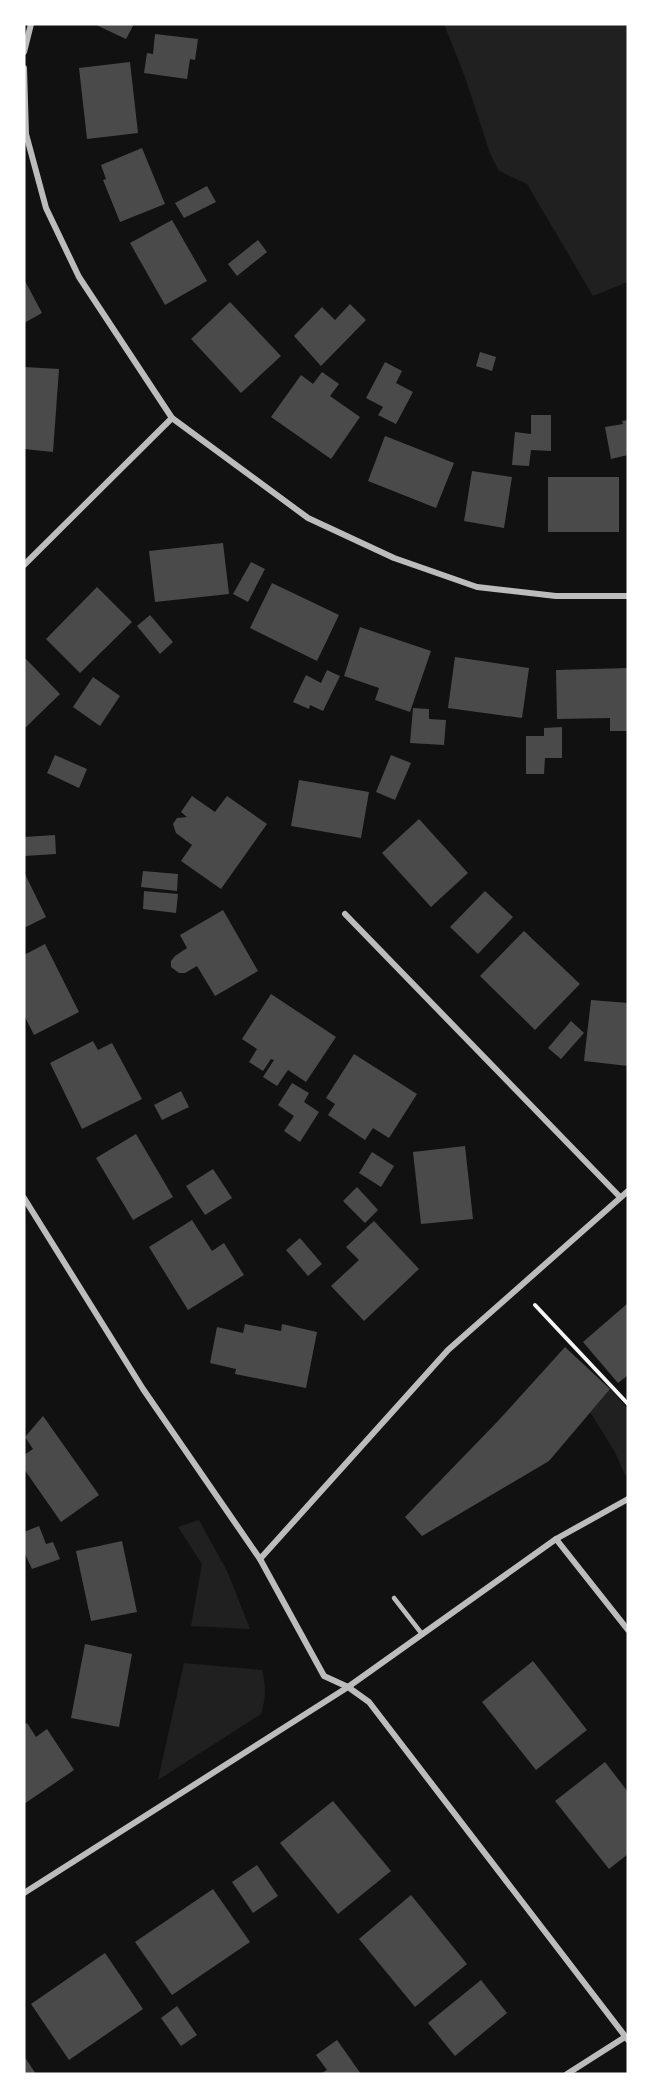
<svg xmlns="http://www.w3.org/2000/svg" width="652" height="2098" viewBox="0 0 652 2098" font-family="'DejaVu Sans',sans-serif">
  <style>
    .green { fill: #202020 }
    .building { fill: #4a4a4a }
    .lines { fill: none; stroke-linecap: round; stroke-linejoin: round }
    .path { stroke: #f5f5f5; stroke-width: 4 }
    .service { stroke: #bcbcbc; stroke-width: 4.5 }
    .minor { stroke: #bcbcbc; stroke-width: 6 }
  </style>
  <rect width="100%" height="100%" fill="#111"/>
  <g class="green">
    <polygon points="444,24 628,24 628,282 593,296 527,184 499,171 490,153 465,77"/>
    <polygon points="610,1389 628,1409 628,1474 625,1475 615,1452 590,1412"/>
    <polygon points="199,1520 228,1573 250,1629 191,1626 202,1564 178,1527"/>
    <path d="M184,1663l78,7c4,16 4,28 -1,44l-103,66z"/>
  </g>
  <g class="building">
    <polygon points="94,24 134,24 126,39"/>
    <polygon points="155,34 198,39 195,60 190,59 187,79 144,73 147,53 153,54"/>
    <polygon points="130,62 138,133 87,139 79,68"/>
    <polygon points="142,148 165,204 120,222 103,180 106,179 101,165"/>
    <polygon points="207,186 216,202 184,218 175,203"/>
    <polygon points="172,220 207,281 165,305 130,243"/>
    <polygon points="258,240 267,252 237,276 228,264"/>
    <polygon points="24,279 42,313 24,323"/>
    <polygon points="230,302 281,356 241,393 191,339"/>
    <polygon points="350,304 366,320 321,366 294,336 322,307 335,320"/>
    <polygon points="480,352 496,357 492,371 476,366"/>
    <polygon points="385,362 402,371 396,383 413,392 396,424 378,415 383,407 366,398"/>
    <polygon points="24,367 59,369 53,452 24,449"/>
    <polygon points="322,372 339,384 330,396 360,417 331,459 271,417 301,375 313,384"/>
    <polygon points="531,415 551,415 551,451 531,450 529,466 512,465 515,432 531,434"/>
    <polygon points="628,420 628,455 611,459 605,427 623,424 622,421"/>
    <polygon points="385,436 454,463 436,508 368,481"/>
    <polygon points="472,471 512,477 504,528 464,521"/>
    <rect x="548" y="477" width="71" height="55"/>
    <polygon points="223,543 229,594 155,602 149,551"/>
    <polygon points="251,562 265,569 248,602 233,594"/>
    <polygon points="272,583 339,615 317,661 250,628"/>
    <polygon points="97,587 132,622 80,673 46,639"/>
    <polygon points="150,615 173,642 160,654 137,626"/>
    <polygon points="360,627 431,651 410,712 375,700 379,688 344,676"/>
    <polygon points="24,657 60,694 24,729"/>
    <polygon points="455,657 529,668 522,718 448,708"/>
    <polygon points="628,668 628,731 610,731 610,718 557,719 556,670"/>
    <polygon points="327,670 340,676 323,711 310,705 309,709 293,702 306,675 321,683"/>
    <polygon points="93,677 120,696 100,726 73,707"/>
    <polygon points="413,708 429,709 429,719 446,720 444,745 410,743"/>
    <polygon points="562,727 562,758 545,758 544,774 526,774 526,736 544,736 544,728"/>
    <polygon points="55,755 87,769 79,788 47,773"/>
    <polygon points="391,755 411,763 395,800 376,792"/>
    <polygon points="299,780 369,792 361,838 291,826"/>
    <polygon points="192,796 215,812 227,796 267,824 221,889 181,861 192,845 176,833 173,824 177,818 187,817 181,812"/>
    <polygon points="419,819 468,873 431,907 382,853"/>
    <polygon points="55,835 56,854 24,856 24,837"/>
    <polygon points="143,871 178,874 177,891 141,887"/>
    <polygon points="24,872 46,917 24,928"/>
    <polygon points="144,891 178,894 176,913 143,909"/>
    <polygon points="485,891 513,917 478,954 450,927"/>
    <polygon points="223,910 258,971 215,996 197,966 185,973 179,973 171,967 171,961 175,956 187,948 180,935"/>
    <polygon points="524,931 580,984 535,1030 480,976"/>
    <polygon points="45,944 79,1012 34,1035 24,1015 24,955"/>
    <polygon points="271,994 336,1037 306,1082 288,1070 277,1086 263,1077 274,1060 271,1059 263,1071 249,1062 257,1049 242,1039"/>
    <polygon points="591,1000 628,1003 628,1066 584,1061"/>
    <polygon points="571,1021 584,1033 561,1059 548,1048"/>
    <polygon points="93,1041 98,1050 112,1043 142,1099 82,1129 50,1063"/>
    <polygon points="354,1054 417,1094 389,1138 373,1128 365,1140 328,1115 335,1104 326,1098"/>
    <polygon points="292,1083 309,1093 304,1102 319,1112 300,1142 284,1131 294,1116 278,1105"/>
    <polygon points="181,1091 189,1107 162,1120 154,1105"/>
    <polygon points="136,1134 173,1197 133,1220 96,1158"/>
    <polygon points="465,1146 473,1219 421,1224 413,1152"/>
    <polygon points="372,1152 394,1166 381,1187 359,1173"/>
    <polygon points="213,1169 232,1198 205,1215 186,1186"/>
    <polygon points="357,1187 378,1210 365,1223 343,1201"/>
    <polygon points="192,1220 212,1251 224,1243 244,1275 188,1310 149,1247"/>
    <polygon points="374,1221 419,1269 364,1321 331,1286 359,1260 346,1247"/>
    <polygon points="300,1238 322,1264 308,1276 286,1250"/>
    <polygon points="628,1303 628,1375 618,1383 583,1342"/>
    <polygon points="245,1324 281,1331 282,1324 317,1332 306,1388 235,1374 236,1369 210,1363 217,1327 243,1333"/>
    <polygon points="565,1347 610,1389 549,1461 422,1536 405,1517 498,1421"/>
    <polygon points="43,1416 99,1495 61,1522 24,1469 24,1455 33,1449 25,1437"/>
    <polygon points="39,1526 46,1544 53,1542 60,1559 32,1569 24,1552 24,1532"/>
    <polygon points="122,1541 137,1612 91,1621 76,1551"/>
    <polygon points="85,1644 132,1654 119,1727 71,1718"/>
    <polygon points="533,1661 587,1730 536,1770 482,1702"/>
    <polygon points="27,1723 36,1737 47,1729 74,1770 24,1804 24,1725"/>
    <polygon points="605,1762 628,1792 628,1854 609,1869 555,1801"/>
    <polygon points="333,1801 391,1871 338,1914 280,1843"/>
    <polygon points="257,1865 278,1896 253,1913 232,1882"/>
    <polygon points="213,1889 250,1942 172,1995 135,1942"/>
    <polygon points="411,1895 467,1964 415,2007 359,1939"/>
    <polygon points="105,1953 143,2009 69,2060 31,2004"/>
    <polygon points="481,1980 507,2013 455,2056 428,2023"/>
    <polygon points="177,2006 197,2035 181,2046 161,2018"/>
    <polygon points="337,2040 361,2074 320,2074 327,2070 316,2055"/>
    <polygon points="24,2056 36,2074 24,2074"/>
  </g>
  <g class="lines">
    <polyline class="path" points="535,1305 628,1404"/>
    <polyline class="service" points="394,1598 422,1634"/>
    <g class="minor">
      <polyline points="24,52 31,24"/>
      <polyline points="24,68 26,134 46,208 79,277 172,418 308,518 394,558 477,587 556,596 628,596"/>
      <polyline points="24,565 172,418"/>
      <polyline points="345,914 620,1197"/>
      <polyline points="24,1198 143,1389 260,1559 324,1676 348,1687 369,1702 628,2040"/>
      <polyline points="556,1539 628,1630"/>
      <polyline points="260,1559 448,1350 628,1191"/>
      <polyline points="24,1893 348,1687 556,1539 628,1499"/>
      <polyline points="567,2074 625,2037"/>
    </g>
  </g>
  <rect width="652" height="2098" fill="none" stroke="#ffffff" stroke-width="51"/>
</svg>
